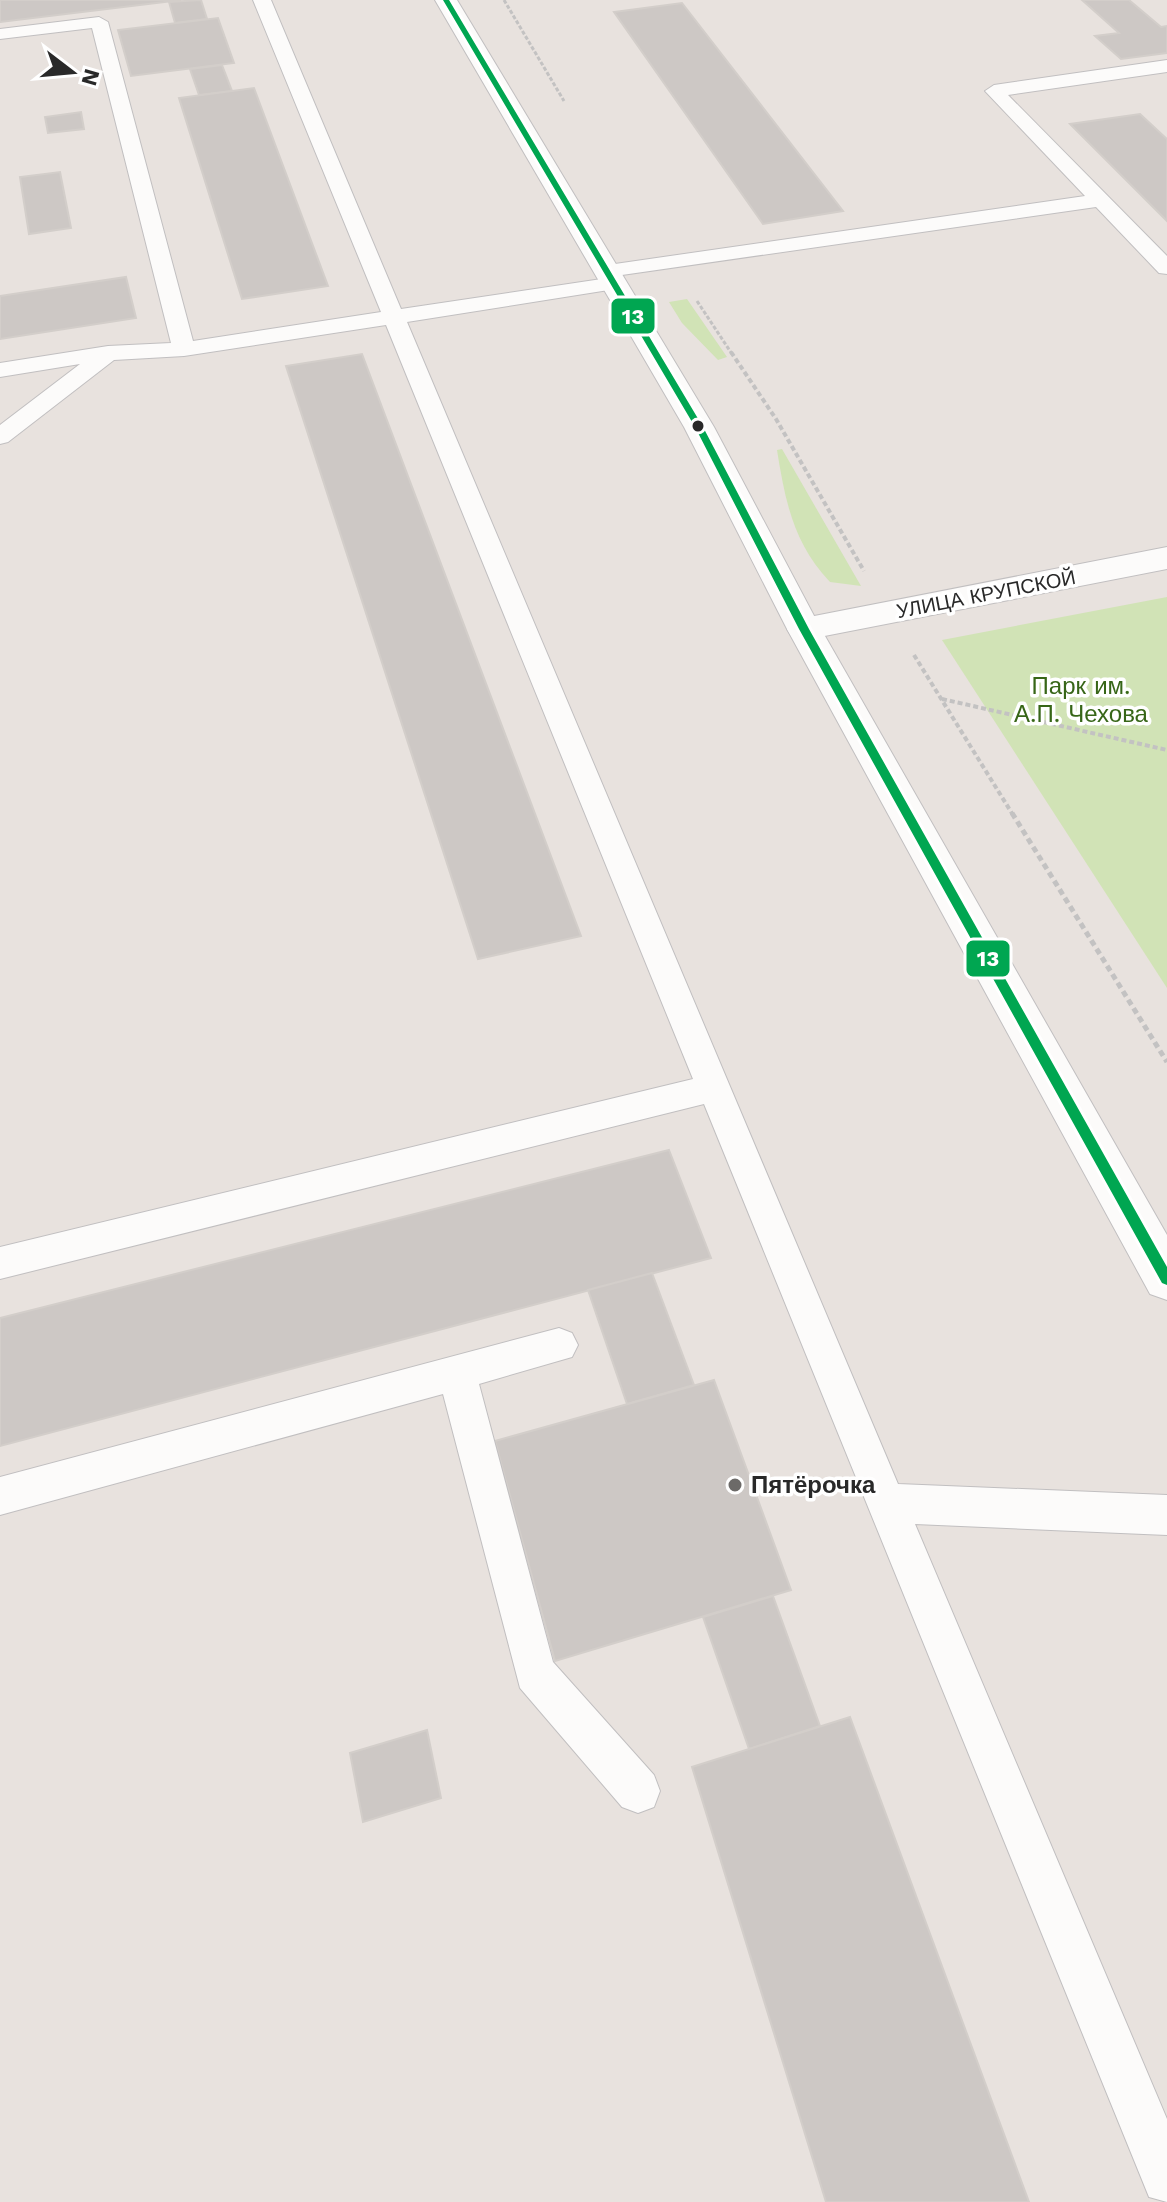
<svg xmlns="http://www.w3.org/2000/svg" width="1167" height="2202" viewBox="0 0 1167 2202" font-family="'Work Sans',sans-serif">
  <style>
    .green { fill: #d1e3b6 }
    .building { fill: #cdc8c5; stroke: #d3ceca; stroke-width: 2 }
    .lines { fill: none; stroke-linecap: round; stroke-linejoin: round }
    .lane-casing { stroke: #c1bfc0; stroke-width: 2 }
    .street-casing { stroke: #c1bfc0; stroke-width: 2 }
    .secondary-casing { stroke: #c1bfc0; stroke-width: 2 }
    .path-far2 { stroke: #c3c2c2; stroke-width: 3; stroke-dasharray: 4 2; stroke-linecap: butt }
    .path-far1 { stroke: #c3c2c2; stroke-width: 4; stroke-dasharray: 5 3; stroke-linecap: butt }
    .path { stroke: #c3c2c2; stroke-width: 5; stroke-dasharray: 6 4; stroke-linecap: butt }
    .lane { fill: #fcfbfa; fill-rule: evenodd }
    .street { fill: #fcfbfa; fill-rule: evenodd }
    .secondary { fill: #fcfbfa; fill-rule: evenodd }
    .bus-1-casing { stroke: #fff; stroke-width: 6 }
    .bus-1 { fill: #00a651; fill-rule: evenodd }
    .bus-dot { fill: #292929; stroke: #fff; stroke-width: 3 }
    .poi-dot { fill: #6c6a68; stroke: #fff; stroke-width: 3 }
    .labels { text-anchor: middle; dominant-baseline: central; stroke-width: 7; stroke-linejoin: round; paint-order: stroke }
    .far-street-label { font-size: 20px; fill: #292929; stroke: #fff }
    .park-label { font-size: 24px; fill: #376618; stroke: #fff }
    .poi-label { font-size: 24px; font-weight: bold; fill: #292929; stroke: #fff; text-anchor: start }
    .line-badge { stroke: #fff; stroke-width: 3 }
    .badge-label { font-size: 22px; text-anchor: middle; font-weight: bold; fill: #fff }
  </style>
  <rect width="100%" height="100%" fill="#e8e2de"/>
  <g class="green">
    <polygon points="687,299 727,357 718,360 682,323 669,302"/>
    <path d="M782,449l79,137 -31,-4c-37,-39 -45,-82 -53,-132z"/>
    <polygon points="1167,597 1167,988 942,640"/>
  </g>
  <g class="building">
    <polygon points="0,0 181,0 0,22"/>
    <polygon points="201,0 207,19 175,23 169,2"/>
    <polygon points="1082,0 1129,0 1161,27 1167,26 1167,53 1121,59 1095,36 1119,33"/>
    <polygon points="682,3 843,211 763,224 614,12"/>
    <polygon points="218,18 234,63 131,76 118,30"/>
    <polygon points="222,65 232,91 199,95 190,69"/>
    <polygon points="254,88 328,286 242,299 179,98"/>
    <polygon points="81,112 84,129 48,133 45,117"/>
    <polygon points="1140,114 1167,139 1167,221 1070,124"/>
    <polygon points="60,172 71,228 29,234 20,177"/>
    <polygon points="126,277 136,318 0,339 0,296"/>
    <polygon points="362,354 581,936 478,959 286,366"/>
    <polygon points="669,1150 711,1258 0,1446 0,1318"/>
    <polygon points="652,1273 694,1385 627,1404 588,1290"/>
    <polygon points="714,1380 791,1590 555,1661 495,1441"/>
    <polygon points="773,1596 820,1726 749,1749 703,1617"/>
    <polygon points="850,1717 1029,2202 826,2202 692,1767"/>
    <polygon points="427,1730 441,1798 363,1822 350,1753"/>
  </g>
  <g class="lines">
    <g class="lane-casing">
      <g id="lane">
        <polygon points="253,0 271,0 401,309 615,277 626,283 615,289 407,322 898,1484 1167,1495 1167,1535 915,1524 1167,2119 1167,2202 1149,2197 704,1104 0,1279 0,1247 693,1079 386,325 184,356 114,360 8,442 0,444 0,425 80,364 0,377 0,363 108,346 171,343 92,28 0,39 0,29 99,17 108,22 193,341 381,312"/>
        <polygon points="1167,60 1167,72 1008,95 1167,256 1167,274 1159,273 1096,207 608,277 597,271 608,265 1085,196 985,91 994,85"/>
        <polygon points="559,1328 572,1333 578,1345 572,1357 479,1384 553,1662 654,1775 660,1791 654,1807 638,1813 622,1807 520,1688 443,1394 0,1515 0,1477"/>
      </g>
    </g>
    <g class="street-casing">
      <polygon id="street" points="1167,547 1167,569 804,640 792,637 787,629 792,621 804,618"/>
    </g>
    <g class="secondary-casing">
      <polygon id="secondary" points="435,0 457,0 714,427 821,629 1167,1235 1167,1300 1150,1294 787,629 684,427"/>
    </g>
    <g class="path-far2">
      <polyline points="504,0 564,101"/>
      <polyline points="697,301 732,354"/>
    </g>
    <g class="path-far1">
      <polyline points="731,352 776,419 864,571"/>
      <polyline points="914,655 1013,815"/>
      <polyline points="942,699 1167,750"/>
    </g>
    <polyline class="path" points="1012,813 1167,1062"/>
    <use href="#lane" class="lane"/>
    <use href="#street" class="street"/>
    <use href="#secondary" class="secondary"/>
    <g class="bus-1-casing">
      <polygon id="bus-1" points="443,0 449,0 703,427 809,629 1167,1267 1167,1285 1162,1283 799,629 695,427"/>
    </g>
    <use href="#bus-1" class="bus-1"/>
  </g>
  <circle class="bus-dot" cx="698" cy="426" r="7"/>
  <circle class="poi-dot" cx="735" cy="1485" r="8"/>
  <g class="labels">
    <g class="far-street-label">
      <text transform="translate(986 594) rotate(-11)">УЛИЦА КРУПСКОЙ</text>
    </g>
    <g class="park-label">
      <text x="1081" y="686">Парк им.<tspan x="1081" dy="28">А.П. Чехова</tspan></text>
    </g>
    <g class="poi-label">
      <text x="751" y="1485">Пятёрочка</text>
    </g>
  </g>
  <g class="line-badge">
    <rect x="610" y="297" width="46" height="38" rx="8" fill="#00a651"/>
    <rect x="965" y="939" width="46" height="39" rx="8" fill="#00a651"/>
  </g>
  <g class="badge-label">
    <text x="633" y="324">13</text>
    <text x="988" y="966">13</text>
  </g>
  <g transform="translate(72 72) rotate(106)" stroke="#ffffff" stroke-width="6" paint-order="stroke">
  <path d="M0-6L14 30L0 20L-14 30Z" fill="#292929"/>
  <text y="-12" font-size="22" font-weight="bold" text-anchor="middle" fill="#292929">N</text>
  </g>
</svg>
